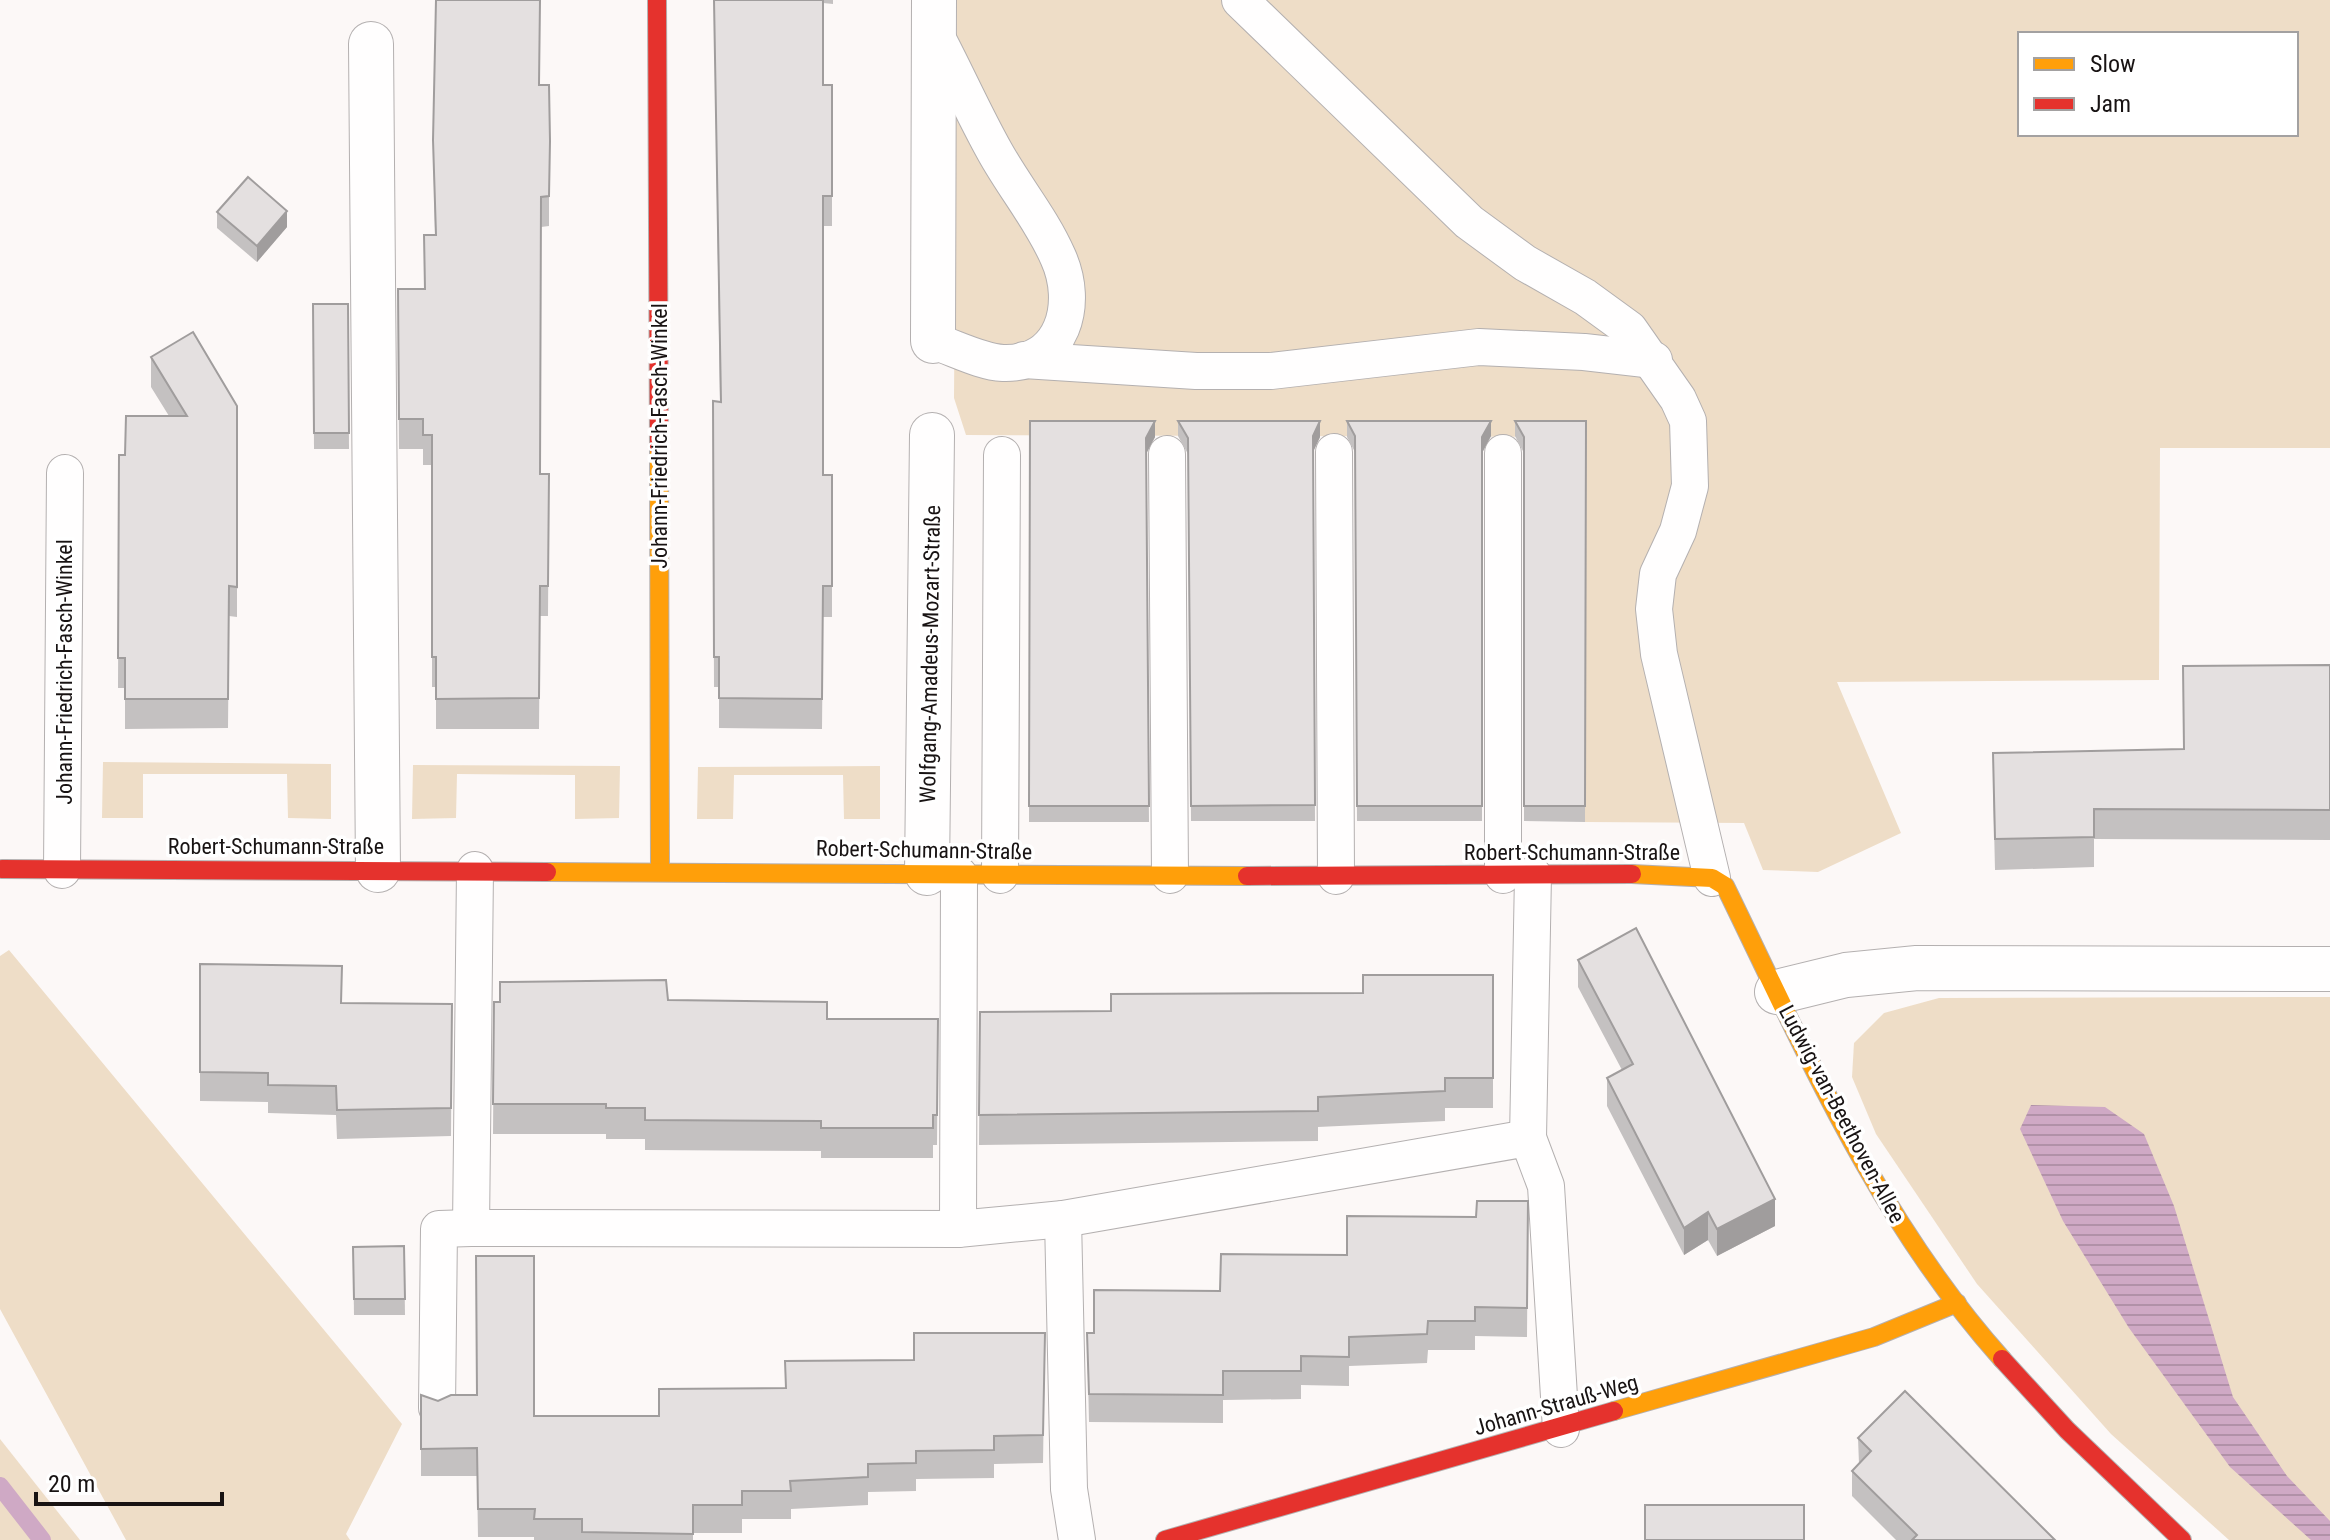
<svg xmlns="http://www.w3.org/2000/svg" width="2330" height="1540" viewBox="0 0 2330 1540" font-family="'Roboto Condensed',sans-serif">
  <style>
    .green { fill: #eeddc7; fill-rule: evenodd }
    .water { fill: url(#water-rules) }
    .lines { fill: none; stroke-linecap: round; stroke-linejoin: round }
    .stream { stroke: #cfa9c5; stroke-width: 18 }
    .lane-casing { stroke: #b4b0b0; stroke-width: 38 }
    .street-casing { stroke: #b4b0b0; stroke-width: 46 }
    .slow-casing { stroke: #b4b0b0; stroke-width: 20 }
    .jam-casing { stroke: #b4b0b0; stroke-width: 20 }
    .lane { stroke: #fffefe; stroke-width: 36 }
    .street { stroke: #fffefe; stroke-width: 44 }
    .slow { stroke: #ff9f0a; stroke-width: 18 }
    .jam { stroke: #e5322d; stroke-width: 18 }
    .wall { fill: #c4c1c1 }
    .shaded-wall { fill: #a09d9d }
    .building { fill: #e4e0e0; stroke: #a09d9d; stroke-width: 2 }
    .labels { text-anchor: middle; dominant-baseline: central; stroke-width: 7; stroke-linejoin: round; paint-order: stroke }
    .street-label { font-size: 22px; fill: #181313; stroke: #fff }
  </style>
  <defs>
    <pattern id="water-rules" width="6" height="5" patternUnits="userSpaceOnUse" patternTransform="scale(2)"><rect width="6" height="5" fill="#cfa9c5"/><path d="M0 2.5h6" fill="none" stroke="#b191a8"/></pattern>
  </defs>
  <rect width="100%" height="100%" fill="#fcf8f7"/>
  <g class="green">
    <path d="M957,0h1373v448h-170l-1,232 -322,2 64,151 -83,39 -55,-2 -19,-47 -159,-1v-385l-619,-2 -12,-37zM2020,34h276v100h-276z"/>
    <polygon points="103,762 331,764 331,819 288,818 287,774 143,774 143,818 102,818"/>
    <polygon points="413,765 620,766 619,818 575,819 575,775 457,774 456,818 412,819"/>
    <polygon points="880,766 880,819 844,819 843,775 734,775 733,819 697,819 698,767"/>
    <polygon points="9,950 402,1424 346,1534 350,1540 126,1540 0,1309 0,956"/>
    <polygon points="2330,997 2330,1540 2229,1540 2111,1434 1977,1284 1876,1134 1852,1077 1854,1043 1884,1013 1939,998"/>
    <polygon points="0,1439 80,1540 0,1540"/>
  </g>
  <polygon class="water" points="2031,1105 2105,1107 2144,1134 2174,1206 2233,1397 2287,1476 2330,1521 2330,1540 2311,1540 2230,1467 2129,1328 2063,1221 2020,1129"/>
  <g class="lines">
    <polyline class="stream" points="0,1486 42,1540"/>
    <g class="lane-casing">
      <g id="lane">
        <polyline points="1240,0 1469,222 1525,263 1585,297 1629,329 1678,399 1688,421 1690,486 1678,531 1658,574 1654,609 1659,654 1712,878"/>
        <path d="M933,341c22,7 48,21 70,22 61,2 76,-60 55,-106 -16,-37 -43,-69 -63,-105 -22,-39 -40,-81 -61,-120"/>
        <polyline points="1024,360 1196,371 1271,371 1479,347 1584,352 1654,360"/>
        <polyline points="1334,452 1336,876"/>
        <polyline points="1167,454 1170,875"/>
        <polyline points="62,870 65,473"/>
        <polyline points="475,870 471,1228 958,1229 1063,1219 1528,1138 1546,1186 1561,1429"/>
        <polyline points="1000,875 1002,455"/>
        <polyline points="1503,875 1503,453"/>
        <polyline points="1528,1138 1533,875"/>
        <polyline points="1063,1219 1069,1489 1077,1540"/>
        <polyline points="958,1229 959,875"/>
        <polyline points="437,1408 439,1229 471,1228"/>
      </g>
    </g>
    <g class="street-casing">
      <g id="street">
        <polyline points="371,44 378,870"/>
        <polyline points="933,341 934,0"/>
        <polyline points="927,873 932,435"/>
        <polyline points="1777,992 1846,975 1917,968 2330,969"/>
      </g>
    </g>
    <g class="slow-casing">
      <g id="slow">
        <polyline points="659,448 660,871"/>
        <polyline points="547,872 1247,876"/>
        <path d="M1632,874l80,4 13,8c81,166 152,333 277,473"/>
        <polyline points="1614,1411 1874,1337 1957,1303"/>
      </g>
    </g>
    <g class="jam-casing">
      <g id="jam">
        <polyline points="657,0 659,448"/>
        <polyline points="2,869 547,872"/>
        <polyline points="1247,876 1632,874"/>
        <polyline points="2002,1359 2067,1430 2182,1540"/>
        <polyline points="1165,1540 1614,1411"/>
      </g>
    </g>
    <use href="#lane" class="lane"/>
    <use href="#street" class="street"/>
    <use href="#slow" class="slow"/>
    <use href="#jam" class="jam"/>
  </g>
  <g class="wall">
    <polygon points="714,0 833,0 833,4 823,3 823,85 832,85 832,226 823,226 823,475 832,475 832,617 823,617 822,729 719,728 719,687 714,687 713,401 720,402"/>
    <polygon points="539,85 549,85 549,226 541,227 540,474 549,474 548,616 540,616 539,729 436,729 436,687 432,687 432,465 423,465 423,449 399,449 398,289 424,289 424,235 435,235 433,140"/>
    <polygon points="217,212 287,227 257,262 217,228"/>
    <polygon points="313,304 348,304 349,449 314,449"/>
    <polygon points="151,357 237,406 237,617 229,616 228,728 125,729 125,688 118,688 119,455 125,455 169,416 151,387"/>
    <polygon points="1030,421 1155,437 1146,454 1149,822 1029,822"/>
    <polygon points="1178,421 1320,437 1313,452 1315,821 1191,821 1188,454 1178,436"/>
    <polygon points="1347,421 1491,436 1482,453 1482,821 1357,821 1355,452 1347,437"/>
    <polygon points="1515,421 1586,421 1585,822 1524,821 1524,453 1515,436"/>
    <polygon points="2330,665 2330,840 2094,839 2094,867 1995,870 1993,783 2184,749"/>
    <polygon points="1578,960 1775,1226 1717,1256 1708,1240 1684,1255 1607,1106 1607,1078 1622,1070 1578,987"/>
    <polygon points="200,964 342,1003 452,1004 451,1136 337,1139 336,1115 268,1113 268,1102 200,1101"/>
    <polygon points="1493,975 1493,1108 1445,1108 1445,1121 1318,1127 1318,1141 979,1145 980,1012 1111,1011 1363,993"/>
    <polygon points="494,1002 827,1019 938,1019 937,1145 933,1145 933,1158 821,1158 821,1151 645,1150 645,1139 606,1139 606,1134 493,1134"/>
    <polygon points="1528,1201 1527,1337 1475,1336 1475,1350 1428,1350 1427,1363 1349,1366 1349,1386 1301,1385 1301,1399 1223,1400 1223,1423 1089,1422 1087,1333 1094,1333 1220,1291"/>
    <polygon points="404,1246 405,1315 354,1315 353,1247"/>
    <polygon points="1045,1333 1043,1463 994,1464 994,1478 916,1479 916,1491 868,1492 868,1505 791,1509 791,1519 742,1519 742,1533 693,1533 693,1540 534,1540 534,1537 478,1537 477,1476 421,1476 421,1395 438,1401 534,1416 659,1416 914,1360"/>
    <polygon points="1858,1438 2055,1540 1896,1540 1852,1496 1852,1471 1859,1464"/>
  </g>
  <g class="shaded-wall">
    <polygon points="287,211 287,227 257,262 257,246"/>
    <polygon points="1155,421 1155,437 1146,454 1146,438"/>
    <polygon points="1320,421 1320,437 1313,452 1313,436"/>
    <polygon points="1491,421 1491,436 1482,453 1482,437"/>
    <polygon points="1775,1199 1775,1226 1717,1256 1717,1229"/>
    <polygon points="1708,1212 1708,1240 1684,1255 1684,1228"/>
  </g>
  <g class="building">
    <polygon points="436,0 540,0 539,85 549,85 550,141 549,196 541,197 540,474 549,474 548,586 540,586 539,698 436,699 436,657 432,657 432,435 423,435 423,419 399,419 398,289 425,289 424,235 436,235 433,140"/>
    <polygon points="714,0 823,0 823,85 832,85 832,196 823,196 823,475 832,475 832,586 823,586 822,699 719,698 719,657 714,657 713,401 721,402"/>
    <polygon points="248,177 287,211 257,246 217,212"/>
    <polygon points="313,304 348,304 349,433 314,433"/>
    <polygon points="193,332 237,406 237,587 229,586 228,699 125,699 125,658 118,658 119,455 125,455 126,416 187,416 151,357"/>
    <polygon points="1030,421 1155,421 1146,438 1149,806 1029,806"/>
    <polygon points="1178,421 1320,421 1313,436 1315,805 1191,806 1188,438"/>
    <polygon points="1347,421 1491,421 1482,437 1482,806 1357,806 1355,436"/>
    <polygon points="1515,421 1586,421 1585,806 1524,806 1524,437"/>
    <polygon points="2330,665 2330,810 2094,809 2094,837 1995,839 1993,753 2184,749 2183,666"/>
    <polygon points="1636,928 1775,1199 1717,1229 1708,1212 1684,1228 1607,1078 1633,1064 1578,960"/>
    <polygon points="200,964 342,966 341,1003 452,1004 451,1108 337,1110 336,1086 268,1085 268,1073 200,1072"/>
    <polygon points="1363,975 1493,975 1493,1078 1445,1078 1445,1091 1318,1097 1318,1111 979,1115 980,1012 1111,1011 1111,994 1363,993"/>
    <polygon points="666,980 668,1000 827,1002 827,1019 938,1019 937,1115 933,1115 933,1128 821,1128 821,1121 645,1120 645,1108 606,1108 606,1104 493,1104 494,1002 500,1002 500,982"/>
    <polygon points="1477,1201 1528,1201 1527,1308 1475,1307 1475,1321 1428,1321 1427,1334 1349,1337 1349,1357 1301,1356 1301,1371 1223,1371 1223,1395 1089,1394 1087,1333 1094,1333 1094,1290 1220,1291 1221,1254 1347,1255 1347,1216 1476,1217"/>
    <polygon points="404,1246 405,1299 354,1299 353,1247"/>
    <polygon points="476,1256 534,1256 534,1416 659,1416 659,1389 786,1388 785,1361 914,1360 914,1333 1045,1333 1043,1435 994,1436 994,1450 916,1451 916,1463 868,1464 868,1477 790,1481 791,1491 742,1491 742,1505 693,1505 693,1534 582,1532 582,1519 534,1519 535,1509 478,1509 477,1448 421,1449 421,1395 438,1401 451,1395 477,1395"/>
    <polygon points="1905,1391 2055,1540 1912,1540 1917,1535 1852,1471 1871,1451 1858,1438"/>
    <rect x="1645" y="1505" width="159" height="35"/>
  </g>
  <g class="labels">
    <g class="street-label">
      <text transform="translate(659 436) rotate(-90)">Johann-Friedrich-Fasch-Winkel</text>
      <text transform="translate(930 654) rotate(-89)">Wolfgang-Amadeus-Mozart-Straße</text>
      <text transform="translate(64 672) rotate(-90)">Johann-Friedrich-Fasch-Winkel</text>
      <text x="276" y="846">Robert-Schumann-Straße</text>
      <text transform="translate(924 850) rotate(1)">Robert-Schumann-Straße</text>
      <text x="1572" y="852">Robert-Schumann-Straße</text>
      <text transform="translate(1842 1114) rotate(62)">Ludwig-van-Beethoven-Allee</text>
      <text transform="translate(1556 1405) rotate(-16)">Johann-Strauß-Weg</text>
    </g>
  </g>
  <rect x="2018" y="32" width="280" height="104" fill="#ffffff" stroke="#a3a1a1" stroke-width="2"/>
  <rect x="2034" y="58" width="40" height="12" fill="#ff9f0a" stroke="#a3a1a1" stroke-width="2"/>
  <text x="2090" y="72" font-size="24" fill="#181313">Slow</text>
  <rect x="2034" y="98" width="40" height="12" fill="#e5322d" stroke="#a3a1a1" stroke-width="2"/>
  <text x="2090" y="112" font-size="24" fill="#181313">Jam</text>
  <path d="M36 1492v12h186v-12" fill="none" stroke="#181313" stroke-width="4"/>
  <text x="48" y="1492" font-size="24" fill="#181313" stroke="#ffffff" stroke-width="6" paint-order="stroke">20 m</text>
</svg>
